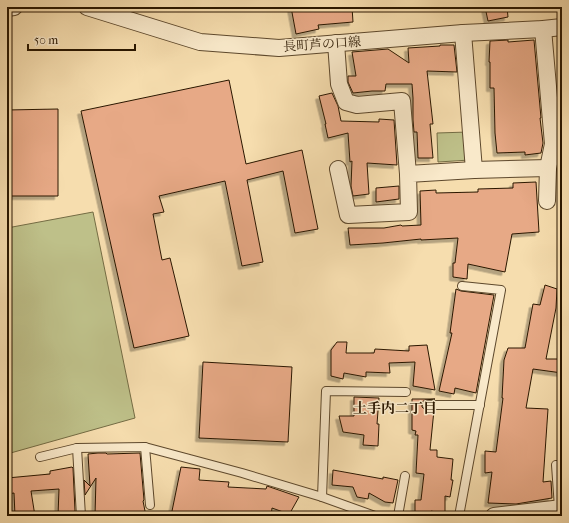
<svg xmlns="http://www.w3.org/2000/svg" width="569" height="523" viewBox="0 0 569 523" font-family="'IM FELL French Canon','Noto Serif JP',serif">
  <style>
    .green { fill: #bec089; stroke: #746c44 }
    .building { fill: #e7a986; stroke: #2a1700; filter: url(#shadow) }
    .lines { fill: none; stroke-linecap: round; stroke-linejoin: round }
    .lane-casing { stroke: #5d482c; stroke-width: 10 }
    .street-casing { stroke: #5d482c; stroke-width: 18 }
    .lane { stroke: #f9e9ca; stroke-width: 8 }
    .street { stroke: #f9e9ca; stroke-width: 16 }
    .labels { text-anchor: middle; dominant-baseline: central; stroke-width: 3; stroke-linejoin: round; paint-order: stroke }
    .street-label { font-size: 13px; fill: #2a1700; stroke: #f9e9ca }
    .neighbourhood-label { font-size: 14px; font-weight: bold; fill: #2a1700; stroke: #f9e9ca }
  </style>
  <defs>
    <filter id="shadow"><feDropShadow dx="-3.5" dy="3.5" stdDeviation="0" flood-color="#0004"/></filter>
  </defs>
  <rect width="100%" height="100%" fill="#f6ddae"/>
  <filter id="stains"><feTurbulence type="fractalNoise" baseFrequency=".005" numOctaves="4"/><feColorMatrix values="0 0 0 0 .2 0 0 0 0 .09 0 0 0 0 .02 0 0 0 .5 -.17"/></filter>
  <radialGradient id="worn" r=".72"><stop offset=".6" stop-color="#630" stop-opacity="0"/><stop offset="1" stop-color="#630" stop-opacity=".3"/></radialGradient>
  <g class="green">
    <polygon points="468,132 470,160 438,162 437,133"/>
    <polygon points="93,212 135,418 7,454 7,228"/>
  </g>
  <g class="building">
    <polygon points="291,7 352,7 353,22 318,25 319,29 296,34"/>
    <polygon points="485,7 507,7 508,17 488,21"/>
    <polygon points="508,40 508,42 534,40 541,118 540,118 543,143 541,153 525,155 525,152 497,153 495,133 494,88 490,88 490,62 489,62 490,41"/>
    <polygon points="440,45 454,45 457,72 427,71 433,124 430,124 433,158 418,158 417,132 414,132 413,120 413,98 412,84 386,84 385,91 372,91 353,93 348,82 348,76 356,76 352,52 388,49 409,63 408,48 440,46"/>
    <polygon points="229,80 246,164 302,150 318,229 295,233 283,171 247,180 263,262 242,266 225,181 159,196 164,212 153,214 162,260 170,258 189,336 134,348 81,111"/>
    <polygon points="332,93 338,106 341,121 379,122 379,119 394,120 397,165 367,163 369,194 353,196 351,186 352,161 350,162 348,133 328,138 325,124 326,124 319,96"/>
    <polygon points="58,109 58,196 7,196 7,110"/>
    <polygon points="536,182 539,232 512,234 505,272 468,264 467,279 453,277 453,263 455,263 458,238 421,240 421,239 383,243 350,245 348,228 384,228 401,225 402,226 421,225 420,191 436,190 436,193 478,192 478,189 513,188 513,183"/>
    <polygon points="399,186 399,199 376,202 376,188"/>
    <polygon points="545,285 557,289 556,308 546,359 562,359 562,373 533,369 526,408 548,409 543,482 551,481 552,498 516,504 488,503 492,472 485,473 485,451 496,452 503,398 502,398 504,360 508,348 525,348 533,304 540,305"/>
    <polygon points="456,289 461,291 494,295 476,393 455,388 454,394 439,391 452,333 450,333"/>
    <polygon points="337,342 347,342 346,353 374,353 375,349 409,351 409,346 427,345 435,390 413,386 415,362 389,363 390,373 366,372 366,377 344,373 343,379 331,376 331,350"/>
    <polygon points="203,362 292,367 288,442 199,438"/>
    <polygon points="354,397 379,398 377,424 379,424 378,446 363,445 364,435 343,432 339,416 354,416"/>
    <polygon points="412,399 435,399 425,400 422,402 422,407 425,410 434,410 430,450 437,450 437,457 453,459 451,480 453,480 450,497 445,496 445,514 431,511 429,516 415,514 415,500 421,500 424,474 416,473 418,435 415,435 416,431 412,430"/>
    <polygon points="98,453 106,453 107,454 140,453 144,500 143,501 146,516 95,516 96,478 85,495 84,480 90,486 88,454"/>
    <polygon points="72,467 73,468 75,511 72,516 58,516 59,489 31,491 35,516 15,516 14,493 8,494 7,478 50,474 50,471"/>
    <polygon points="181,467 200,469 199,480 229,482 228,487 266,489 267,486 299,497 290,513 286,513 272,508 271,516 171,516"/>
    <polygon points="333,470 383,479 383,477 398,480 393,503 385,502 369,493 368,499 357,497 353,487 332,485"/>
  </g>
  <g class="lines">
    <g class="lane-casing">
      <g id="lane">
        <polyline points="427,405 480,405"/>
        <polyline points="145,447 150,505"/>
        <polyline points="77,448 81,516"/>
        <polyline points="40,457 77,448 145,447 242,473 322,497 375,516"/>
        <polyline points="556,465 559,508"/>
        <polyline points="322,497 326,391 406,392"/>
        <polyline points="398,516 405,476"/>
        <polyline points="459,516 501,290 462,286"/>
      </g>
    </g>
    <g class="street-casing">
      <g id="street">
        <polyline points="87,7 200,42 279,48 463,33 543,29 562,27"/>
        <polyline points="7,8 14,7"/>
        <polyline points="543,29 553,144 548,168 547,201"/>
        <polyline points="463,33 474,170"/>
        <polyline points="336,43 339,84 346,102 357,105 402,101 408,174"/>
        <polyline points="338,169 348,215 409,212 408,174 474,170 548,168"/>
        <polyline points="494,516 562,508"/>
      </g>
    </g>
    <use href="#lane" class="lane"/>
    <use href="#street" class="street"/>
  </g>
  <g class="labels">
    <g class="street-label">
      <text transform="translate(322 44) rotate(-4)">長町芦の口線</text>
    </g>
    <g class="neighbourhood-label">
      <text x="395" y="408">土手内二丁目</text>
    </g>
  </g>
  <rect width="569" height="523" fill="none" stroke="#f6ddae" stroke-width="24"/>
  <rect x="8" y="8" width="553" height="507" fill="none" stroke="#2a1700" stroke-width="2"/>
  <rect x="12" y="12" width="545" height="499" fill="none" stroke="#2a1700"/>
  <path d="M28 44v6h107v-6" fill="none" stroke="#2a1700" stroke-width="2"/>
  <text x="34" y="44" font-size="12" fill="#2a1700" stroke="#f9e9ca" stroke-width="3" paint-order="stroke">50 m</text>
  <rect width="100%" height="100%" filter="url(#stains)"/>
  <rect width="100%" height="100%" fill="url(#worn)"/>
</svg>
